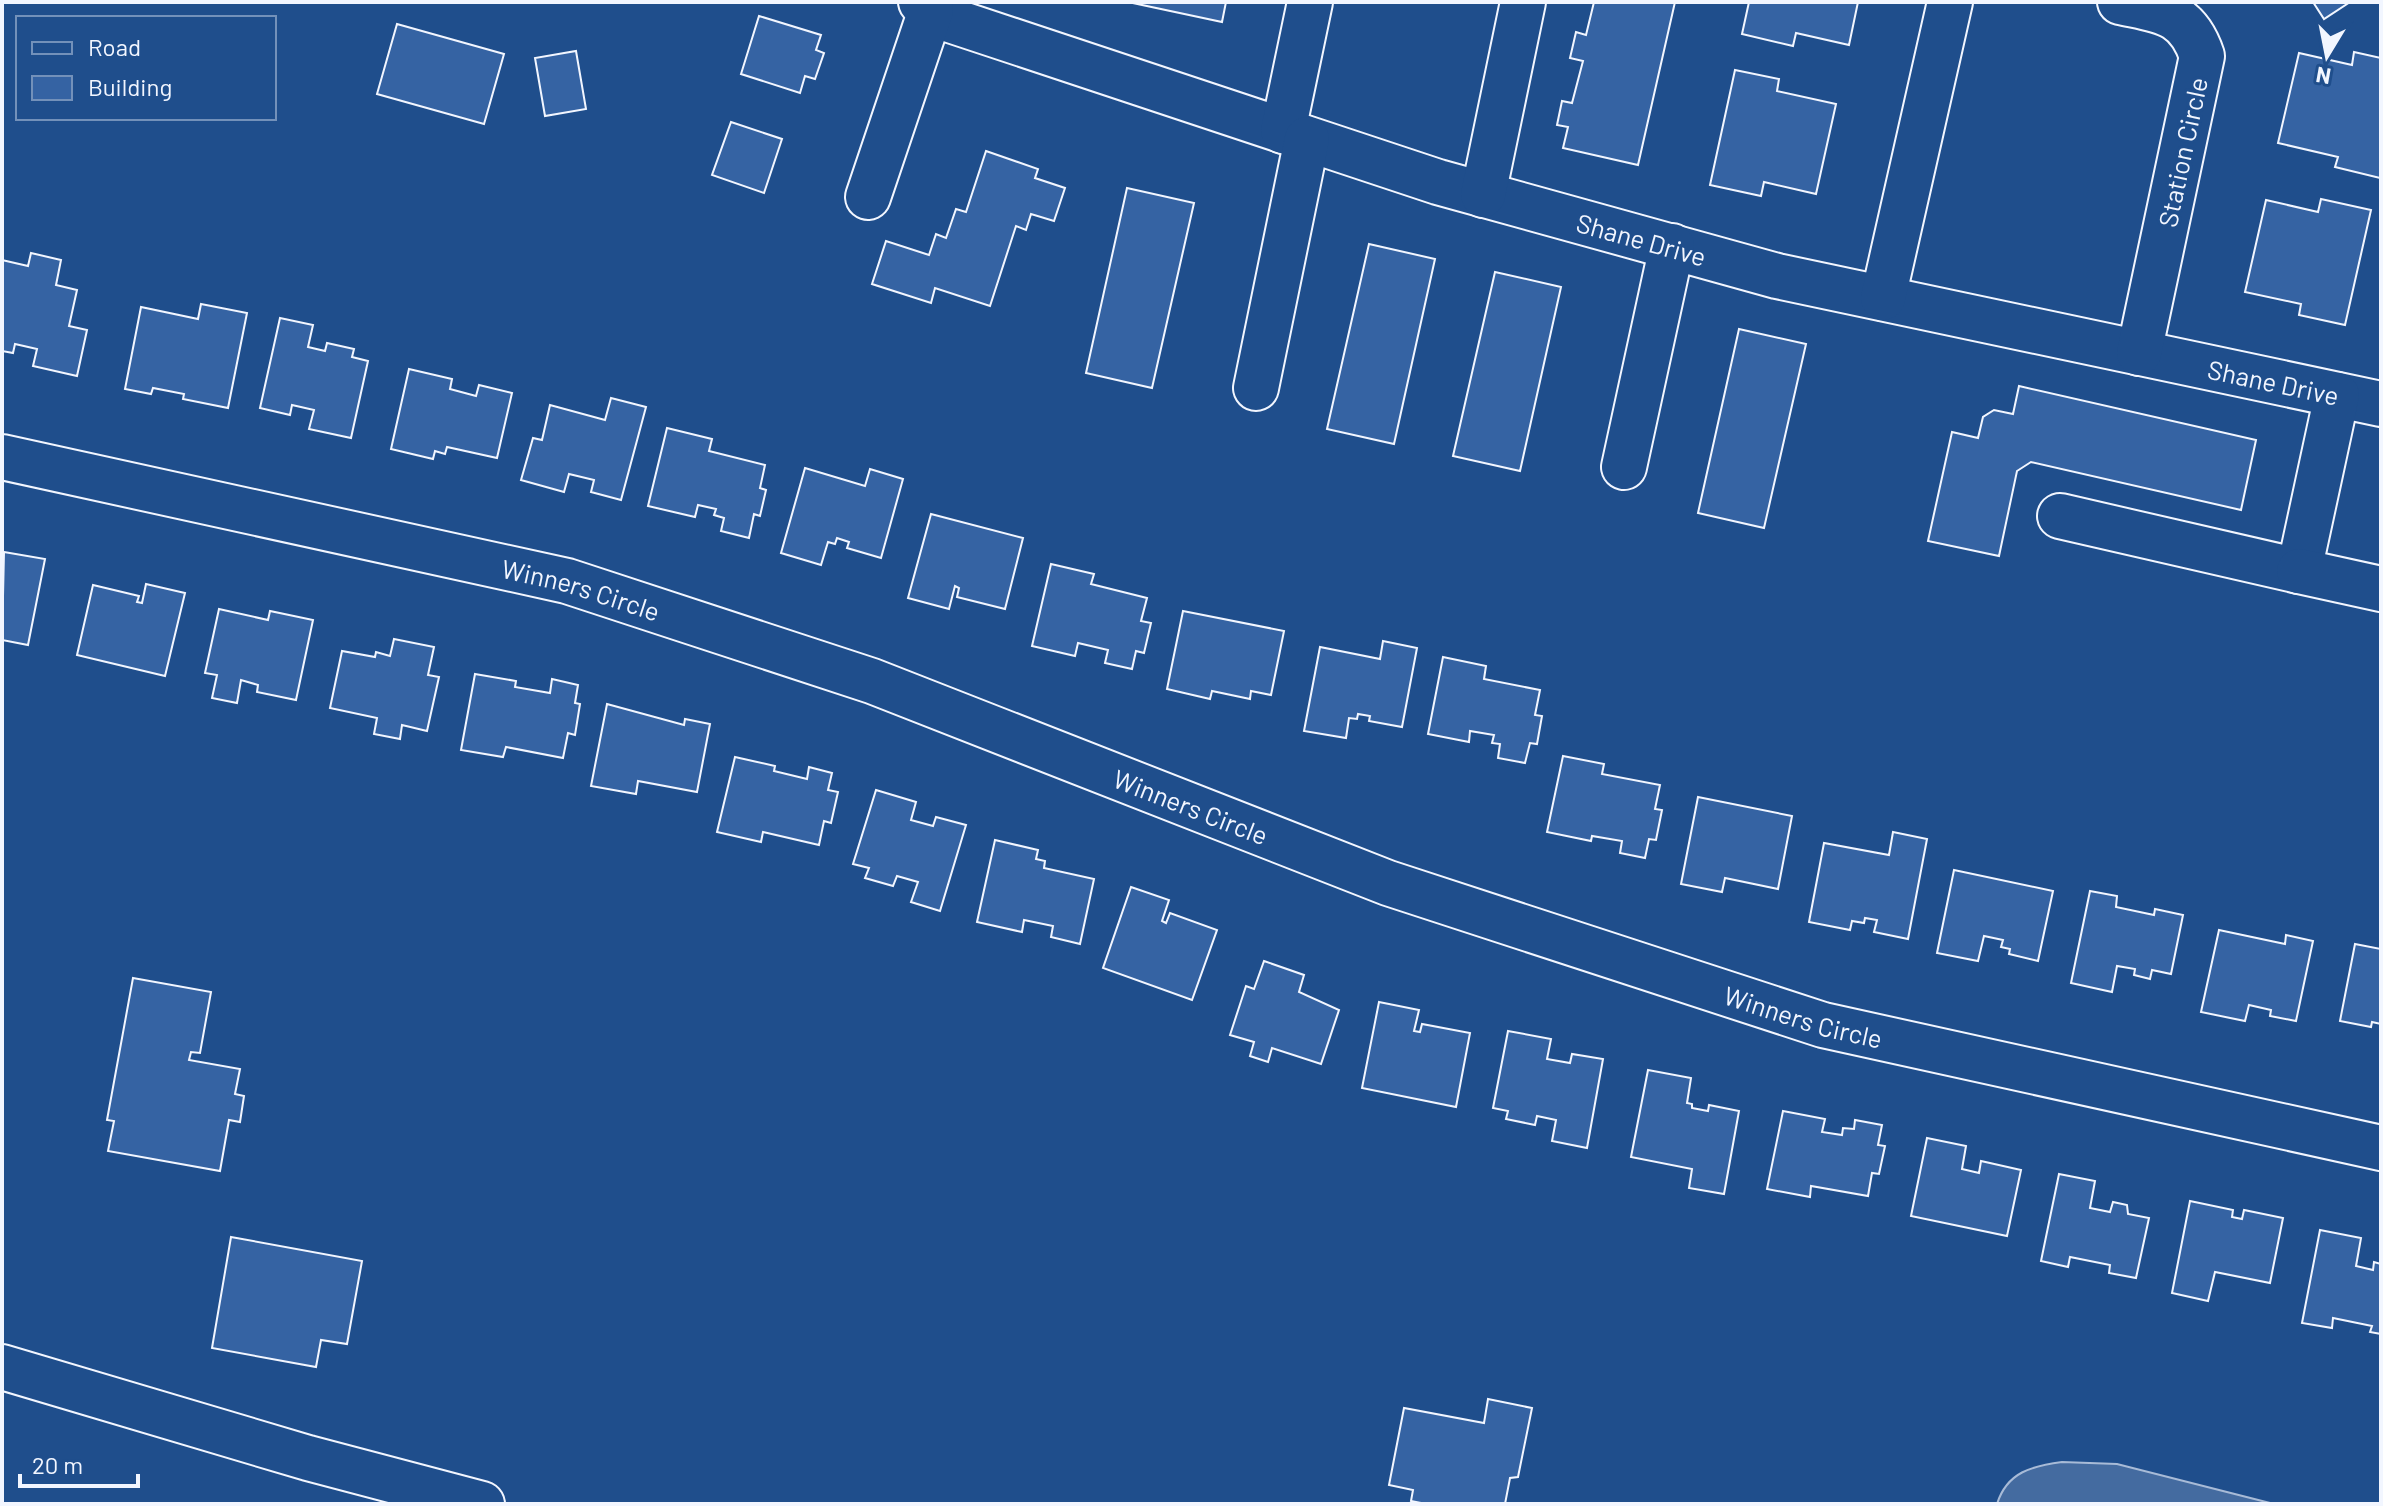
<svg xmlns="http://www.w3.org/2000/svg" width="2383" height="1506" viewBox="0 0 2383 1506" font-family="Barlow,sans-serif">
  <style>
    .water { fill: #446ba0; stroke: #a8bbd7; stroke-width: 2 }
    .building { fill: #3563a3; stroke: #f2f6ff; stroke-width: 2 }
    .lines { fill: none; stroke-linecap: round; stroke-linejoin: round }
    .minor-casing { stroke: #f2f6ff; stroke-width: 48 }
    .minor { stroke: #1f4e8c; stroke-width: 44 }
    .labels { text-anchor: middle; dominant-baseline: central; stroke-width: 6; stroke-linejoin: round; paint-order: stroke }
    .street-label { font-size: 26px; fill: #f2f6ff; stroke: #1f4e8c }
  </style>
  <rect width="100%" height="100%" fill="#1f4e8c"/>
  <path class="water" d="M2062,1462l55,2 157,40h-277c10,-32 35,-38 65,-42z"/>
  <g class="building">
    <polygon points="1128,2 1226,2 1222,22"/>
    <polygon points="1594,2 1675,2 1638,165 1563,148 1568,127 1557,125 1562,101 1572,103 1583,61 1570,58 1576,32 1586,35"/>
    <polygon points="1749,2 1858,2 1849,45 1796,33 1793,46 1742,34"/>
    <polygon points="2313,2 2350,2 2324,19"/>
    <polygon points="759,16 821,35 816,50 824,53 815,79 805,76 800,93 741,74"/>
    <polygon points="397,24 504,54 484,124 377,94"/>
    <polygon points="576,51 586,109 545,116 535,58"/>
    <polygon points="2354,52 2381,58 2380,178 2335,167 2338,157 2278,143 2299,53 2352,65"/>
    <polygon points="1735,70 1779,79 1777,91 1836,104 1816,194 1764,182 1761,196 1710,185"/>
    <polygon points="731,122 782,139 764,193 712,175"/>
    <polygon points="986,151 1038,169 1035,178 1065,188 1054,221 1031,214 1026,230 1016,226 990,306 935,288 931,303 872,284 886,241 929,255 936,234 946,238 956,209 966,212"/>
    <polygon points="1127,188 1194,203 1152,388 1086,373"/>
    <polygon points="2321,199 2371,210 2345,325 2299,315 2301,304 2245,292 2266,200 2318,212"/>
    <polygon points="1369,244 1435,259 1394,444 1327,429"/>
    <polygon points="31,253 61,260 56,285 77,290 69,326 87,330 77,376 33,366 37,349 15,344 13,353 2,351 2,260 28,266"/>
    <polygon points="1495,272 1561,287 1520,471 1453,456"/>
    <polygon points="201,304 247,313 228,408 183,399 184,394 153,388 151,394 125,389 141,307 198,319"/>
    <polygon points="280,318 313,325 308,347 325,351 327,343 354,349 352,357 368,361 351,438 309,429 314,410 292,405 290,415 260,408"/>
    <polygon points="1739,329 1806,344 1764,528 1698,513"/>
    <polygon points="409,369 452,379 450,389 476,396 479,385 512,393 497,458 447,447 445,454 435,451 433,459 391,449"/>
    <polygon points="2019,386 2256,440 2241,510 2031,462 2017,471 1999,556 1928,541 1952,432 1978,438 1983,417 1994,410 2013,414"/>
    <polygon points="611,398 646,407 621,500 591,492 594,480 569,474 564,492 521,480 533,438 542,440 550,405 605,420"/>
    <polygon points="667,428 712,439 709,451 765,465 760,488 766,490 760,516 754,514 749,538 721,531 724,518 714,515 716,509 698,505 695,517 648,506"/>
    <polygon points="805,468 865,486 870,469 903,479 881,558 847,548 849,542 837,538 835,544 828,542 821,565 781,553"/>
    <polygon points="931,514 1023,538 1005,609 957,597 959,588 955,586 949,609 908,598"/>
    <polygon points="4,552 45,559 28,645 2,640"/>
    <polygon points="1051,564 1094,574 1091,584 1147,598 1141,621 1151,623 1144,653 1136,651 1132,669 1105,663 1108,650 1078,643 1075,656 1032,646"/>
    <polygon points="146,584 185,593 165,676 77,655 93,585 139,596 137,602 142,603"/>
    <polygon points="219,609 268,620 270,611 313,620 296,700 257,692 258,685 241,680 237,703 212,698 217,675 205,673"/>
    <polygon points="1183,611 1284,631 1271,695 1251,691 1250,699 1212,691 1210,699 1167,689"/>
    <polygon points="394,639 434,647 428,675 439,677 427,731 402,725 400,739 374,734 377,718 330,708 342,651 375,657 376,652 390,656"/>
    <polygon points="1383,641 1417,648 1402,727 1369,721 1370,716 1358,714 1357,719 1349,718 1346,738 1304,731 1320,647 1380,659"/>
    <polygon points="1443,657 1486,666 1484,679 1540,690 1535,715 1542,716 1537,744 1530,743 1525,763 1498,758 1500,744 1492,743 1494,735 1470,731 1469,742 1428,734"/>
    <polygon points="475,674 516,681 515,687 550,693 552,679 578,685 575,703 580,704 575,735 568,733 563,758 506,747 503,757 461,750"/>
    <polygon points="607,704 684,725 685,719 710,724 697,792 638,781 636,794 591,786"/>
    <polygon points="1563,756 1604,764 1602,774 1660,785 1655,809 1662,810 1656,840 1649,839 1645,858 1620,853 1622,841 1592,836 1591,841 1547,832"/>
    <polygon points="735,757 775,766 774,771 807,779 809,767 832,773 828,790 838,792 831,823 824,821 819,845 763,832 761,842 717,832"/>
    <polygon points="876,790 916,802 911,820 933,826 936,817 966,825 940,911 911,902 918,882 897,876 893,886 865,878 869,868 853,864"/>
    <polygon points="1698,797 1792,816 1778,889 1725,878 1722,892 1681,884"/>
    <polygon points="1893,832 1927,839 1908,939 1874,932 1877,920 1865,918 1864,923 1852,921 1850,930 1809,922 1824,843 1889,855"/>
    <polygon points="995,840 1038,850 1036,859 1045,861 1044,868 1094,879 1080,944 1051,937 1053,926 1024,920 1022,932 977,922"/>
    <polygon points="1954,870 2053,891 2038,961 2009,954 2010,949 2001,947 2003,940 1984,936 1978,961 1937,953"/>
    <polygon points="1131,887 1169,900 1162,921 1166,923 1170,913 1217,930 1192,1000 1103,968"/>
    <polygon points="2090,891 2117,896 2116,907 2154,915 2155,909 2183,915 2171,974 2152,970 2150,979 2134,975 2135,969 2117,966 2112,992 2071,983"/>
    <polygon points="2219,930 2285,944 2286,935 2313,941 2296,1021 2270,1016 2271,1010 2249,1005 2245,1021 2201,1012"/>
    <polygon points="2355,944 2381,949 2381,1024 2372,1022 2371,1027 2340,1021"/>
    <polygon points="1264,961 1304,975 1299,992 1339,1010 1321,1064 1272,1048 1268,1062 1250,1056 1254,1042 1230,1035 1246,986 1254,989"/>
    <polygon points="133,978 211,992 200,1053 191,1052 189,1060 240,1069 235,1094 244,1096 240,1122 229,1120 220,1171 108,1151 114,1121 107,1120"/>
    <polygon points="1379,1002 1419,1010 1414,1031 1420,1032 1422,1024 1470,1033 1456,1107 1362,1088"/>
    <polygon points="1508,1031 1551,1039 1547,1059 1570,1063 1572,1054 1603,1059 1587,1148 1552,1141 1556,1120 1537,1116 1535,1125 1506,1119 1508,1111 1493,1108"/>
    <polygon points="1648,1070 1691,1078 1687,1103 1692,1104 1692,1108 1708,1111 1709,1105 1739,1111 1724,1194 1689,1188 1692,1169 1631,1157"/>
    <polygon points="1783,1111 1825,1119 1822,1132 1842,1135 1843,1128 1854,1129 1855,1120 1882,1125 1878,1145 1885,1146 1879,1174 1872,1173 1868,1196 1811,1186 1810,1197 1767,1189"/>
    <polygon points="1927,1138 1966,1146 1962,1169 1979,1173 1981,1161 2021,1170 2007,1236 1911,1216"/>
    <polygon points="2059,1174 2095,1181 2090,1208 2110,1212 2113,1202 2127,1205 2128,1214 2149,1218 2136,1278 2109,1273 2110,1265 2070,1257 2068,1267 2041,1261"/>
    <polygon points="2190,1201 2233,1210 2232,1217 2242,1219 2244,1210 2283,1218 2270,1283 2215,1272 2208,1301 2172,1293"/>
    <polygon points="2320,1230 2361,1238 2356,1266 2373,1270 2374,1262 2381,1264 2381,1334 2370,1332 2372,1326 2333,1318 2332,1328 2302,1323"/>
    <polygon points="231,1237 362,1261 347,1344 321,1340 316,1367 212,1348"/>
    <polygon points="1488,1399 1532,1408 1518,1477 1510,1478 1505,1504 1426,1504 1411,1501 1413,1490 1389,1485 1404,1408 1484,1423"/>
  </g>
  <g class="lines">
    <g class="minor-casing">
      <g id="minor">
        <path id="s1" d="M921,2l20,15 497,165 339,94 604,128"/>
        <path d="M2120,2c41,9 67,9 82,54l-63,297"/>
        <polyline points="1283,131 1310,2"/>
        <polyline points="1483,195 1523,2"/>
        <polyline points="868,197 931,10"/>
        <polyline points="1883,298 1950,2"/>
        <polyline points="1256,388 1307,139"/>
        <path id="s2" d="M2,457l565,124 305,100 516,202 435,142 558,123"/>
        <polyline points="1624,467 1672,246"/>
        <polyline points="2060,516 2299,571 2337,395"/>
        <polyline points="2299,571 2381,589"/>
        <polyline points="2,1367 308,1458 482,1504"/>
      </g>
    </g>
    <use href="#minor" class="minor"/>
  </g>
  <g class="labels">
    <g class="street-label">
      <text transform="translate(2182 152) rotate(-78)">Station Circle</text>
      <text stroke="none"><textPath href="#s1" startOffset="760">Shane Drive</textPath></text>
      <text stroke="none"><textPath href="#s1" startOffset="1408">Shane Drive</textPath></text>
      <text stroke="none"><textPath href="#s2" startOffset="594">Winners Circle</textPath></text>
      <text stroke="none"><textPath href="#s2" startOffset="1242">Winners Circle</textPath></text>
      <text stroke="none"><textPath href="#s2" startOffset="1890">Winners Circle</textPath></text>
    </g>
  </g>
  <rect width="2383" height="1506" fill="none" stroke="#f2f6ff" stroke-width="8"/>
  <rect x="16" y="16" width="260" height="104" fill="#1f4e8c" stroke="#7391ba" stroke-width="2"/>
  <rect x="32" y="42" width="40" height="12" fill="#1f4e8c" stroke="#7391ba" stroke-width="2"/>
  <text x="88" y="56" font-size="24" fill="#f2f6ff">Road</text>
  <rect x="32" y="76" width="40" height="24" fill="#3563a3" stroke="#7391ba" stroke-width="2"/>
  <text x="88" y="96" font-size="24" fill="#f2f6ff">Building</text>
  <g transform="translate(2327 56) rotate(190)" stroke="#1f4e8c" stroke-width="6" paint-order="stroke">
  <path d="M0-6L14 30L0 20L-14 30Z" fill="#f2f6ff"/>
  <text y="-12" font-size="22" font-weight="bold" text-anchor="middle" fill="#f2f6ff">N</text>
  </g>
  <path d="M20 1474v12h118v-12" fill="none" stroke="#f2f6ff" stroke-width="4"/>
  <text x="32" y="1474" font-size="24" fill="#f2f6ff" stroke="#1f4e8c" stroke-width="6" paint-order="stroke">20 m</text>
</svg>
